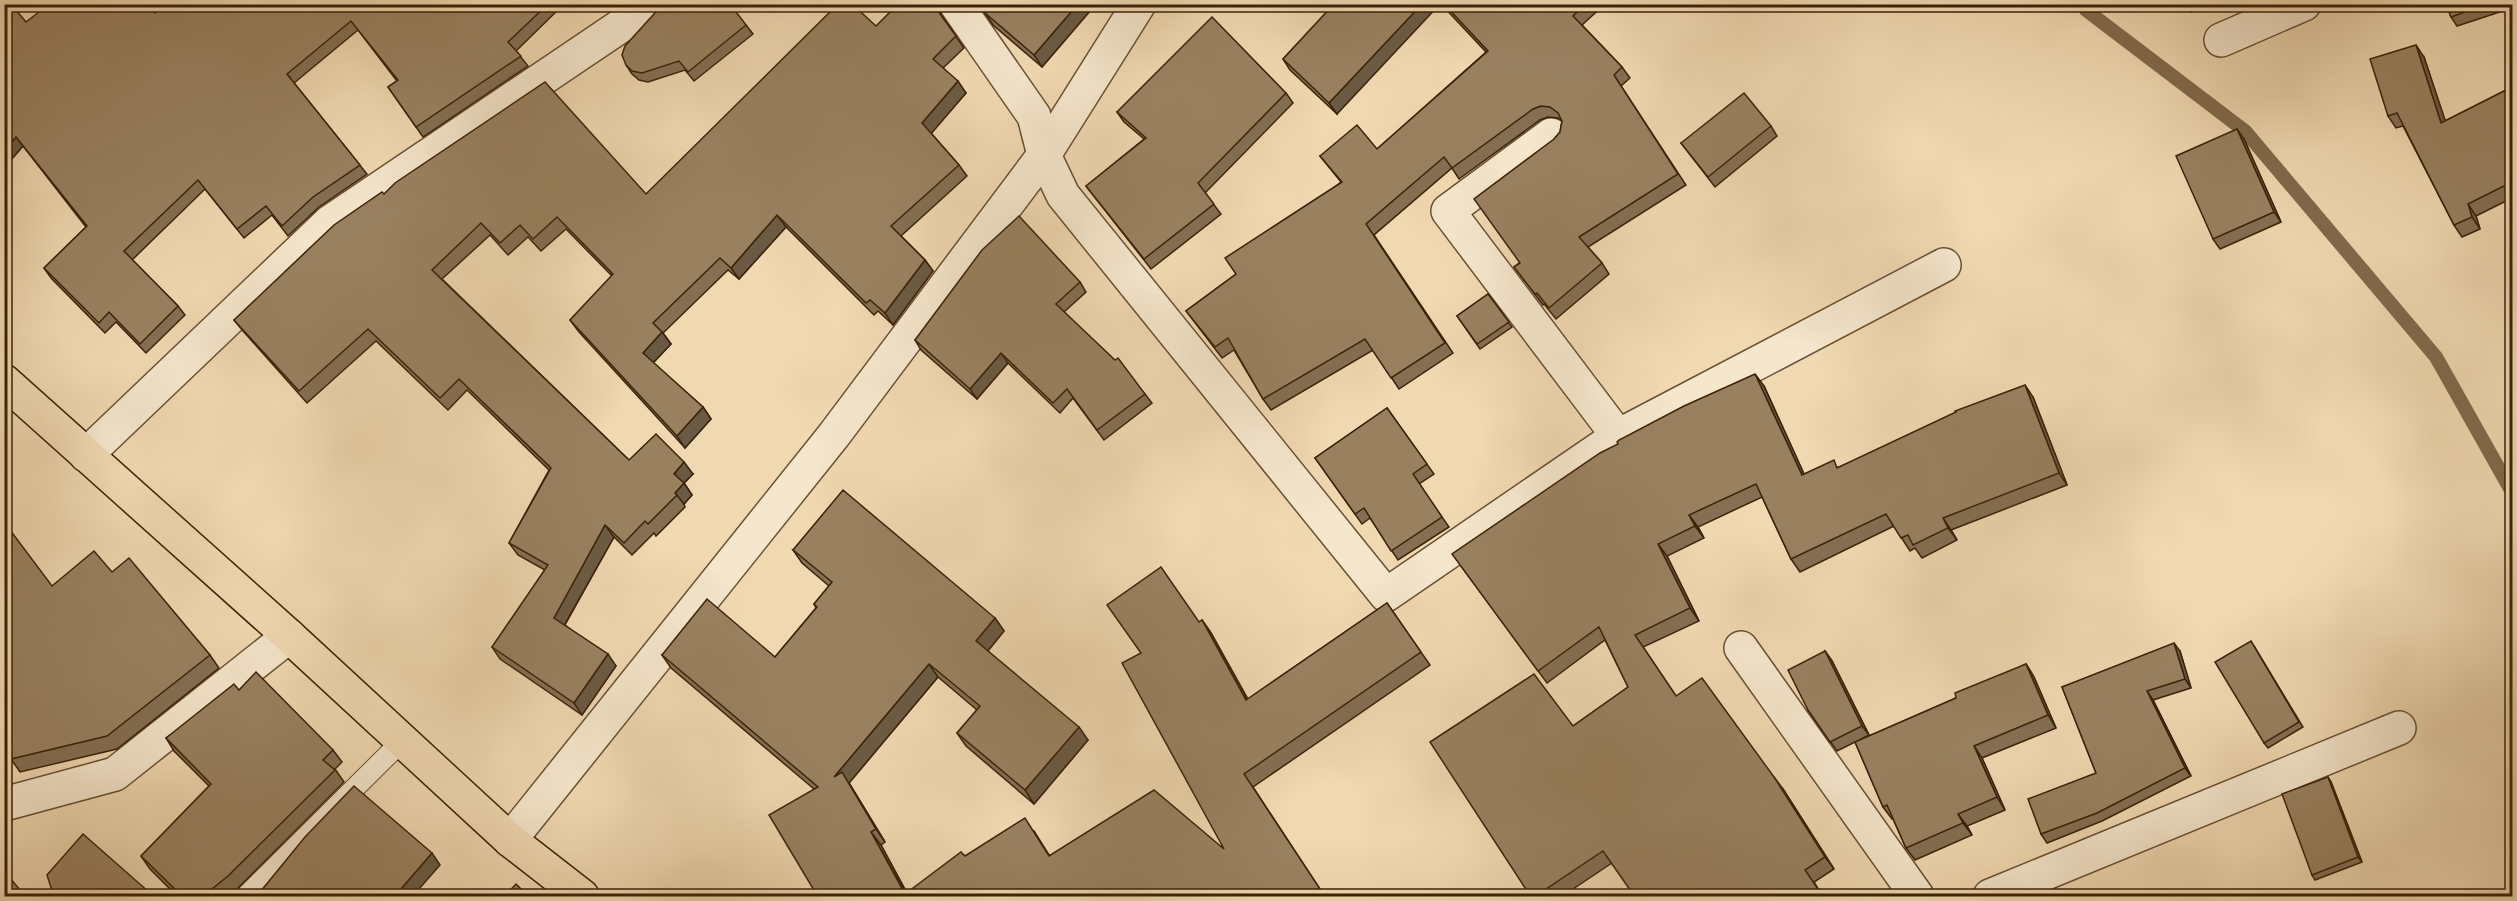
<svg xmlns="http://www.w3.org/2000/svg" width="2517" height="901" viewBox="0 0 2517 901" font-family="Vollkorn,serif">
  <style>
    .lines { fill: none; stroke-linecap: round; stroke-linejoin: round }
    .stream { stroke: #826a4c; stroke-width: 14 }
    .lane-casing { stroke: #685033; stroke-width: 22 }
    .street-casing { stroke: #685033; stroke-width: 36 }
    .primary-casing { stroke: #3b2209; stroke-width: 36 }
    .lane { stroke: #f5e6cc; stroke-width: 20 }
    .street { stroke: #f5e6cc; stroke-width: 33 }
    .primary { stroke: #f0d8b1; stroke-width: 33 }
    .wall { fill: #846f53; stroke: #3b2209; stroke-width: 1.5 }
    .shaded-wall { fill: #6b5a43; stroke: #3b2209; stroke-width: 1.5 }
    .building { fill: #998160; stroke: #3b2209; stroke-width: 1.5 }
  </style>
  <rect width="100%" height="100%" fill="#f0d8b1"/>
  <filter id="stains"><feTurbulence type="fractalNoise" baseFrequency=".00333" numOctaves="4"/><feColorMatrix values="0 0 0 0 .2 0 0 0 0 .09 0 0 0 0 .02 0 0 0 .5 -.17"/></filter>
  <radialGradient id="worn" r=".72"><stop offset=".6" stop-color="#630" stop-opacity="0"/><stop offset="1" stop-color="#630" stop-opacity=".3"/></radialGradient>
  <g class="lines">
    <polyline class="stream" points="2083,4 2086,10 2245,131 2436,357 2512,492"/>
    <g class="lane-casing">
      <polyline id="lane" points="246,896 402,741"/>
    </g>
    <g class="street-casing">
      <g id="street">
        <polyline points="956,4 1034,116 1044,155 1063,195 1386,595 1618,436 1944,265"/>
        <polyline points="2221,40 2304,4"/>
        <polyline points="1551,135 1448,211 1618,436"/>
        <polyline points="86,455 330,222 653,4"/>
        <polyline points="1741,648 1917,896"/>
        <polyline points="4,804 115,774 289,636"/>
        <polyline points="510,840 834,435 1044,155 1139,4"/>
        <polyline points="1990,896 2399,728"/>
      </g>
    </g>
    <g class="primary-casing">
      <polyline id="primary" points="4,381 289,636 510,840 582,896"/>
    </g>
    <use href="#lane" class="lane"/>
    <use href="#street" class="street"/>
    <use href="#primary" class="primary"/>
  </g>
  <g class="wall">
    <polygon points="4,4 26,22 155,13 164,4 564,4 516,51 528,66 423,137 388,87 397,81 358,30 294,83 367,174 319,207 288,236 272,215 244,238 205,189 132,260 178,306 185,315 146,353 116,322 105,333 51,278 44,268 86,227 23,146 4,168"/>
    <polygon points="979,4 1096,4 1042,67 993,25"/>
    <polygon points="1334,4 1337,114 1290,70 1283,59"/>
    <polygon points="1441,4 1605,4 1582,25 1622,67 1630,78 1621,86 1686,185 1588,247 1602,263 1609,274 1556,319 1544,304 1543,305 1514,267 1519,263 1554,139 1560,132 1562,121 1558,118 1548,117 1540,120 1459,179 1452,168 1374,235 1453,353 1399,389 1373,350 1271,410 1263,399 1234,350 1222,358 1186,311 1236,274 1341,182 1320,156 1377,149 1486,52"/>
    <polygon points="2185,4 2204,4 2191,12"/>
    <polygon points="2446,4 2512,4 2512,8 2457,26 2451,17"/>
    <polygon points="937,6 941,15 964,48 943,68 966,93 931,133 959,165 967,176 901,236 925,260 933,271 893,325 878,311 874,315 786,227 739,279 728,270 663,333 671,344 653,363 703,407 711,419 685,448 579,332 570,320 612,276 566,229 541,251 528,237 508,255 490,235 442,279 629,460 693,474 684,483 692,495 684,504 685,507 656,536 654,533 632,555 614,537 565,625 616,666 582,715 500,659 492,647 545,570 518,555 509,543 549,470 467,390 448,410 376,341 307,403 243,331 234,320 384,194 646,194 876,26"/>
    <polygon points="746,25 753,34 694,81 685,70 648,82 639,80 632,74 626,65"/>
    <polygon points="2424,57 2445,121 2512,87 2512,198 2476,216 2480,229 2462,237 2454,225 2403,126 2396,128 2388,116"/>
    <polygon points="1286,93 1293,103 1205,193 1221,214 1151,269 1086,186 1144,139 1124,122 1117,112"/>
    <polygon points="1771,126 1777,136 1715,187 1681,143"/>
    <polygon points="2244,139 2281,222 2220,249 2213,239"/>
    <polygon points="1080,282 1086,292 1064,312 1145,394 1152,403 1104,440 1073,398 1060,413 1008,363 977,399 921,350 915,340"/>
    <polygon points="1488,294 1512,327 1480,349 1457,316"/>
    <polygon points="1764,386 1804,474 1839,467 2033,397 2067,485 1951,530 1957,540 1922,558 1915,548 1910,551 1894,526 1800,572 1791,559 1762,497 1698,527 1704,538 1667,556 1699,621 1643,647 1676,696 1783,789 1834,869 1814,882 1823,897 1635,897 1612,863 1561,897 1531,897 1573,726 1628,687 1605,640 1547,683 1461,566"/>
    <polygon points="1387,408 1434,474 1419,484 1449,527 1398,560 1370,518 1362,524 1315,458"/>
    <polygon points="793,550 995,618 1004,631 988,651 1088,740 1034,804 966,746 957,733 977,710 938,677 849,783 885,842 881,845 907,893 965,856 1034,831 1049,855 1224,849 1199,622 1202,620 1211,633 1248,699 1387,603 1430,665 1253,787 1325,897 818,897 814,789 671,668 662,655 775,657 816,608 814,604 829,586 802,563"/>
    <polygon points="112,572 210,655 219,668 117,749 20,772 11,759 52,586"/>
    <polygon points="2254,646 2303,727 2268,748 2264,743"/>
    <polygon points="1825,651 1832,661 1869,735 1858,741 1956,698 2026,664 2034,677 2056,728 1982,758 2005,810 1967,826 1972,835 1915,860 1906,848 1893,819 1892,819 1883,807 1855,742 1837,751 1808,710"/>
    <polygon points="2180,651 2191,688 2153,700 2191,776 2102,821 2047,843 2041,834 2096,773 2062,687"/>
    <polygon points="239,690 333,750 342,762 335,769 344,782 237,889 227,897 178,897 150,869 141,856 209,786 174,751 166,738"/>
    <polygon points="2331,782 2362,862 2315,880 2312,875"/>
  </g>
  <g class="shaded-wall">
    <polygon points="933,4 938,4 941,15"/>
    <polygon points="1078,4 1096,4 1042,67 1034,55"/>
    <polygon points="1422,4 1440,4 1337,114 1329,103"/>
    <polygon points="2416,45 2424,57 2450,135 2441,123"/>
    <polygon points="958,81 966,93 930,135 922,123"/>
    <polygon points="2237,129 2244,139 2281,222 2274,212"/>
    <polygon points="16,137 23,146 4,168 4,151"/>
    <polygon points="2468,204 2476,216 2480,229 2472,217"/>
    <polygon points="777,215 786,227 739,279 731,268"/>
    <polygon points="925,260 933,271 893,325 885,313"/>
    <polygon points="662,332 671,344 651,365 643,353"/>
    <polygon points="1001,353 1008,363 977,399 970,389"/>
    <polygon points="1755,374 1764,386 1810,487 1802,475"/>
    <polygon points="2025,385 2033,397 2067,485 2059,473"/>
    <polygon points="703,407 711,419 685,448 677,436"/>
    <polygon points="684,462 693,474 682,485 674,474"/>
    <polygon points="684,483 692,495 684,504 675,493"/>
    <polygon points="1689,515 1698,527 1704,538 1695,526"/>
    <polygon points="1943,518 1951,530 1957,540 1948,528"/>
    <polygon points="605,525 614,537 562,629 554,618"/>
    <polygon points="1658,544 1667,556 1699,621 1690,608"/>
    <polygon points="995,618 1004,631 985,654 976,641"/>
    <polygon points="1202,620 1211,633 1255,713 1246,700"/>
    <polygon points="2174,643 2180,651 2191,688 2185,679"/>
    <polygon points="1825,651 1832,661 1869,735 1862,726"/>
    <polygon points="608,654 616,666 582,715 574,703"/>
    <polygon points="929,664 938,677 849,783 885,842 876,829 834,777"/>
    <polygon points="2026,664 2034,677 2056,728 2048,715"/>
    <polygon points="2147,691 2153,700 2191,776 2185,768"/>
    <polygon points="1079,727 1088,740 1034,804 1025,790"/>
    <polygon points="1974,746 1982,758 2005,810 1997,797"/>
    <polygon points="1774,777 1783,789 1834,869 1825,857"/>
    <polygon points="2328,777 2331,782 2362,862 2358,857"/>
    <polygon points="1958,814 1967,826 1972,835 1963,823"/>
    <polygon points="871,832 881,845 909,897 908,897"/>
    <polygon points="432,853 440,865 412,897 394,897"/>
  </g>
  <g class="building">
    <polygon points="4,4 11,4 26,22 49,4 146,4 155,13 164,4 548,4 508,42 521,56 416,127 388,87 398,80 351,21 287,74 360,165 313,197 282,226 266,206 237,229 198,180 124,251 178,306 140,344 109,312 99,323 44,268 87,226 16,137 4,151"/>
    <polygon points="663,4 730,4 746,25 688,72 679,61 642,73 632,71 626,65 622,55 625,46"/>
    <polygon points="838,4 852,4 876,26 898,4 933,4 956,36 933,59 958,81 922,123 959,165 891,226 925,260 885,313 870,300 866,303 777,215 731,268 720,258 653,323 662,332 643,353 703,407 677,436 570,320 613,274 557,217 533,239 520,225 500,243 481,223 432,270 629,460 656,434 684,462 674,474 684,483 675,493 677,495 648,524 645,521 624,543 605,525 554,618 608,654 574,703 492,647 548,565 509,543 551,468 459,379 440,398 368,329 299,391 234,320 334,225 382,192 384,194 395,183 545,82 646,194"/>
    <polygon points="979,4 1078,4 1034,55 985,13"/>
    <polygon points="1334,4 1422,4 1329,103 1283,59"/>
    <polygon points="1444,4 1585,4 1573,16 1622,67 1614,75 1678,174 1579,237 1602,263 1549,308 1537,293 1535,294 1514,267 1520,263 1474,199 1554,139 1560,132 1562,121 1558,113 1550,107 1541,106 1533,109 1452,168 1444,157 1366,224 1445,343 1391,378 1365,339 1263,399 1228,338 1215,347 1186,311 1236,274 1225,258 1342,182 1320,156 1357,125 1377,149 1488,51"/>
    <polygon points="2446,4 2487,4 2451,17"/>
    <polygon points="1212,17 1286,93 1198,183 1214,204 1144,259 1086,186 1146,138 1117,112"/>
    <polygon points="2416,45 2441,123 2512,87 2512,182 2468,204 2472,217 2454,225 2397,113 2388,116 2370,59"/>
    <polygon points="1744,93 1771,126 1708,177 1681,143"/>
    <polygon points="2237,129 2274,212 2213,239 2176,156"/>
    <polygon points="1019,216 1080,282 1056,304 1115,360 1118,358 1145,394 1097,430 1067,389 1053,403 1001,353 970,389 915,340 982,250"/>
    <polygon points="1488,294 1509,322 1477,344 1457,316"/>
    <polygon points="1755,374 1802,475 1834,460 1837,468 1956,412 1955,411 2025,385 2059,473 1943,518 1948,528 1913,545 1908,535 1901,538 1886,514 1791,559 1756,484 1689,515 1695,526 1658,544 1690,608 1635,635 1676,696 1702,678 1774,777 1825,857 1805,870 1822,895 1818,897 1730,897 1726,890 1716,897 1635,897 1603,851 1534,897 1531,897 1430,742 1534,674 1573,726 1628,687 1599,627 1538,671 1452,554 1600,453 1618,444 1617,442 1619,440 1684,406"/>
    <polygon points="1387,408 1427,464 1413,474 1442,517 1391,551 1364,508 1355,514 1315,458"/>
    <polygon points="843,490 995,618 976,641 1079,727 1025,790 957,733 980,706 929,664 834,777 842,772 876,829 871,832 905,894 961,852 965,856 1025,818 1049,856 1154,790 1224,849 1122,663 1141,653 1107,605 1161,567 1199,622 1202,620 1246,700 1387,603 1421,652 1244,774 1324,895 1322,897 818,897 769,815 818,787 662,655 707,599 775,657 817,607 814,604 832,582 793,550"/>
    <polygon points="4,522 52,586 94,551 112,572 129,558 210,655 107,736 11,759 4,737"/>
    <polygon points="2251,641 2299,722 2264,743 2215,662"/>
    <polygon points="2174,643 2185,679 2147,691 2185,768 2097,813 2041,834 2028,799 2096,773 2062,687"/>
    <polygon points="1825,651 1862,726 1830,742 1808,710 1788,670"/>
    <polygon points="2026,664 2048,715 1974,746 1997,797 1958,814 1963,823 1906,848 1887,805 1883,807 1855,742 1956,698 1955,693"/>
    <polygon points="256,672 333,750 323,760 335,770 228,876 202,897 183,897 141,856 211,784 166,738 234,684 239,690"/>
    <polygon points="2328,777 2358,857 2312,875 2282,794"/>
    <polygon points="354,786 432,853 394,897 256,897 305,837"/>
    <polygon points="83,834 150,893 147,897 54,897 47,875"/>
    <polygon points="4,871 26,897 4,897"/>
    <polygon points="516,884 529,897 504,897"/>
  </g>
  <rect width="2517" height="901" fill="none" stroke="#f0d8b1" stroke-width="24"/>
  <rect x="6" y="6" width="2505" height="889" fill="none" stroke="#3b2209" stroke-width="3"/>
  <rect x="12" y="12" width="2493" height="877" fill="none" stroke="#3b2209" stroke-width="1.5"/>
  <rect width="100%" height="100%" filter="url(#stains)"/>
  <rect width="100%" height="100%" fill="url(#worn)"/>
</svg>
